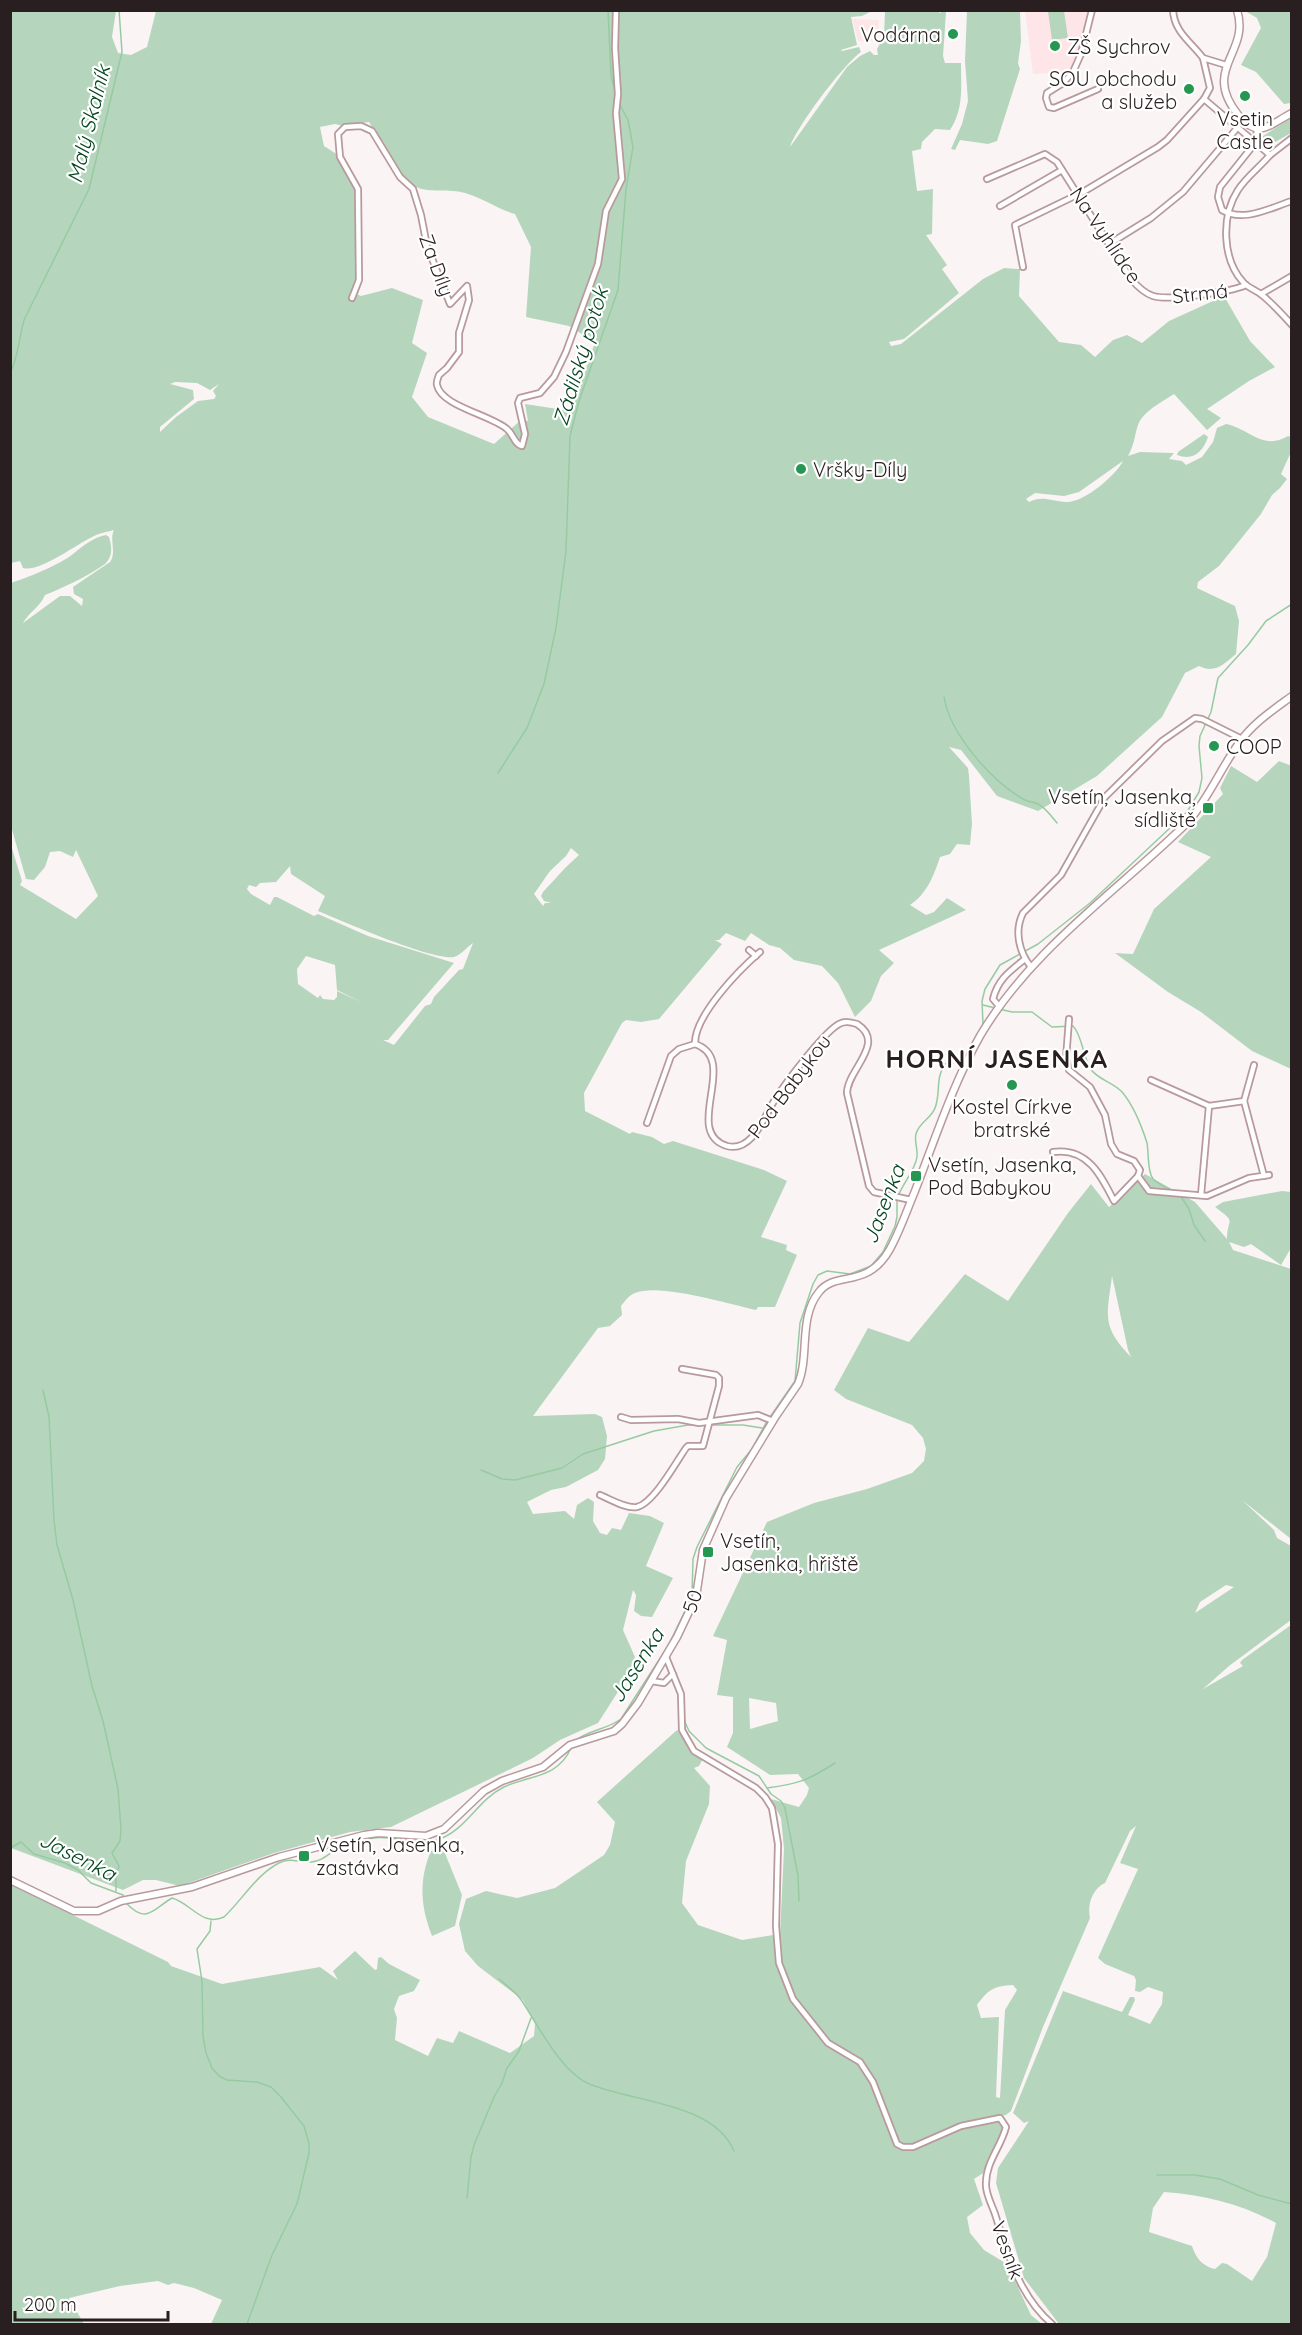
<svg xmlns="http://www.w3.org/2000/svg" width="1302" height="2335" viewBox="0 0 1302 2335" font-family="Quicksand,sans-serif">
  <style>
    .built { fill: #fee5e7 }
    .green { fill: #b5d6bd; fill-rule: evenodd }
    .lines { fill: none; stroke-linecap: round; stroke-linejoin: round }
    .stream { stroke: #96cba2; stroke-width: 1.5 }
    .minor-casing { stroke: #b89a9d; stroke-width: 8 }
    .tertiary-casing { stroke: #b89a9d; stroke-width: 9 }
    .minor { stroke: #fff; stroke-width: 4.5 }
    .tertiary { stroke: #fff; stroke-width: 6 }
    .poi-dot { fill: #259751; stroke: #fff; stroke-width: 2 }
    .labels { text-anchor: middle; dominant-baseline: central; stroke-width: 4.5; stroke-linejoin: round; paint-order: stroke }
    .poi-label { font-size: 20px; fill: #2a1f20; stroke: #fff; text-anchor: start }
    .street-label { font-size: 20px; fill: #2a1f20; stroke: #fff }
    .water-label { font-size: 21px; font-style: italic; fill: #054520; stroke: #fff }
    .district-label { font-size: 26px; font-weight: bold; letter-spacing: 1.5px; fill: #2a1f20; stroke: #fff }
  </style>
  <rect width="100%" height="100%" fill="#fbf4f5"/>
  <g class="built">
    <polygon points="1025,11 1089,11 1078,53 1071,72 1033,74"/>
    <polygon points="852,19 879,20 878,41 858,41"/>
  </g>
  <g class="green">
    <path d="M887,10h48l5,3 2,-2 4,1 -3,44 2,7h16c0,24 3,46 -11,67l-15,-1 -13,13 -1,7 -9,2 5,40 16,-2 -1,45 -6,1 21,30 -5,4 17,24 -55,46 -15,3 2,4 10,-2 82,-65 21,-11 16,1 -1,27 40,46 22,3 14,12 18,-17 14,-5 15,8 27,-22 55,-25 26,45 25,26 -26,14 -42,28 14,9 -14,12 -33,-36c-12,8 -31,17 -36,31 -4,12 -3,18 -10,31l12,-4 34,1 -5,6 13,2 4,4 16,-8 11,-15 4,-14 9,-4c24,5 37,27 62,12l3,1v15l-10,22 6,5 -7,9 -8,7 -11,19 -42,52 -21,16 -1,6 38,18 4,15 -3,33c-12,10 -21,20 -37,12l-14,7 -23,44 -65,59 -59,35 -41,-15 -36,-46 -12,-3 19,21 1,8 3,48 -2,21 -13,-1 -7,10 -10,3c-6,18 -13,37 -30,48l16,10 8,-3 13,-14 19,12 -87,40 15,13 -13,13 -10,25 -16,16 -17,-34 -16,-17 -28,-6 -14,-12 -11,-3 -18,-12 -6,8 -19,-8 -7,7h-4l7,4 -63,75 -18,3 -15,-2 -4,3 -38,70 1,18 45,23 2,-2 20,5 12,7 9,-3 91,29 23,11 -26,56 26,8 -1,5 11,5 -22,52h-17l-2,3c-28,-6 -96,-27 -121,-17 -6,2 -10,8 -14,13l1,9 -12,11 -12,2 -65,88 62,-2 7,3 5,19 -2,23 -7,11 -32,17 -15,3 -24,12 6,12 32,-3 9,8 3,-14 11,-7 6,4 -1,19 7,12 7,2 5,-7 9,2 8,-17 21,3 14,7 -18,43 27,12 -21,39 -11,-1 -7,-5 2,-16 -3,-5 -10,40 12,27 -7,19 -30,47 -38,17 -27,18 -142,69 -41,5 -76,21 -94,33 -24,-6h-13l-20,10 -112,-42 -1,-1006 12,39 -2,4 56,34 22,-23 -22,-46 -3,7 -13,-6 -10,1 -5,15 -11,13 -8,-1 -15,-53 -1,-243c15,-4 51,-19 63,-29 10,-8 19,-16 33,-19l3,2c3,10 4,19 -4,27 -19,13 -40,23 -60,31 -5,12 -16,17 -22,28l37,-27h10l12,10 1,-7 -9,-5 -1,-7 37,-25c7,-10 -1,-22 4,-32 -7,2 -15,3 -22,7 -15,7 -53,36 -69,31l-3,-7 -9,2v-552h105l-4,26 6,16 13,2 16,-8 9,-36h716l-10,5 -11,1 6,28 -16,5 1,1 17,-4 2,5c-18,13 -64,74 -71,95l57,-80 13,-11 10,-5 4,4h4l-1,-6 7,-13 1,-24zM369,122c11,17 27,55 45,64 15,8 35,2 51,7 18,5 32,16 50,21l16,33 -5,70 43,9 26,16 -24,69 -46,-7 3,17 -7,-1 -27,24 -66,-27 -16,-20 15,-44 -15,-10 11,-43 -31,-12 -31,8 -10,-4 4,-6 1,-24v-73l-18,-34 -14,-9 -4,-19 15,-3 8,2zM175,382l22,1 13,7 9,-6 -6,7 3,5 -2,3 -16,2 -22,16 -16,15v-5l34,-28 -1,-9 -23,-6zM1123,461c-7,14 -39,42 -57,41 -14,-1 -24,-7 -37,0l-3,-3 9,-6 29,3 15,-4zM571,848l8,7 -13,12 -23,25 -2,4 3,5 7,2h-6l-2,3 -9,-12 16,-23 16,-15zM290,866l1,8 34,22 -7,15c24,10 115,50 136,46 7,-2 13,-10 19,-14l-10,26 -4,1 -25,27 -3,7 -6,2 -31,39 -11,-5h5l66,-77 -86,-27 -50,-22 -4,2 -37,-19h-3l-4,8 -19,-11 -4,-5 2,-4 7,2 4,-4 16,-1zM306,956l29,9 2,25 24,12 -24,-11v6l-3,3 -11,-1 -3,-4 -2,3 -20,-14 -1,-15z"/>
    <polygon points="967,11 1020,11 1021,41 1018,63 1020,69 997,141 988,144 960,140 955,150 951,149 962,124 968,101 965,61"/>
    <polygon points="1048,11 1064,11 1068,38 1052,40"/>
    <polygon points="1245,11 1291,11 1291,103 1284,104 1256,72 1241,65 1261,28 1257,18"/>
    <polygon points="1291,118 1291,133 1270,145 1264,144 1266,141 1263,140 1263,136"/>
    <path d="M1204,434l4,3c-5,15 -15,24 -31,18l1,-3z"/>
    <polygon points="1279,761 1292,766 1291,1069 1252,1051 1201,1012 1168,992 1115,953 1133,954 1154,909 1211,857 1178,842 1223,794 1220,788 1231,766 1257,782"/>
    <path d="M1145,1174l50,28 32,37c0,-22 11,-15 -12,-32l8,-5 59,-11 9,1v56l-10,17 -30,-21 -7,3 -15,-5 4,8 58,19v270l-49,-39 32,30 3,8 14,8v74l-62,46 -26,23 40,-23 -3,-3 2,-3 49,-35v699h-232l-35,-46 -28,-95 2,-15 31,-47 -5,2 -11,-10 50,-122 59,21 8,-15h4l1,3 -7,15 22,9 12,-20 1,-12 -15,-5 -8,5 -5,-1 1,-11 -2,-4 -29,-12 -7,-6 40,-89 -18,-6 16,-37 -6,5 -25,52c-13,6 -18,22 -15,35l-47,109 -32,84 -5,4 -16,3 10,4 3,5 -1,7 -19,39 -9,6 9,26 -16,12 3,16 14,17 23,14 24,51 11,9h-831l11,-24 -28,-12 -20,-5 -6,2 -10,-4 -38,5 -51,12 15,26h-73l-1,-440 158,78 3,4 51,18 98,-17 18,13 -5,-9 22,-20 20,19 2,-1 1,-11 3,-1 8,7 31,16 -6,11 -15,5 -5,13 3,9 -2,22 33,16 9,-18 16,5 6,-12 51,22 24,-17 1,-12 -12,-24 -45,-34 -13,-15 -6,-27 7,-25 20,-8 31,7 38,-10 49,-33 6,-10 5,-23 -18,-20 80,-72 12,14 15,13 -5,9 -5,2 16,18 -1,18 -23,57 -4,42 16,22 44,15 38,-6 4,-85 -3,-31 -10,-19 28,8 8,-12 2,-7 -11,-14 -28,1 -43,-28 6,-14v-36l-16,-2 10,-55 -14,-4 54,-114 47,-19 53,-14 45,-16 12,-12 2,-12 -3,-11 -11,-13 -66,-26 -12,-9 34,-62 41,14 56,-68 43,27 60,-88 23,-29 18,23zM1112,1276l16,74 3,7c-30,-31 -24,-41 -19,-81zM1226,1585l8,2 -39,26 5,-11zM749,1698l27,5 2,18 -28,8zM1013,1985l4,5 -12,20 -5,88 -4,-1 3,-80 -18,1 -4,-13c11,-15 16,-19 36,-20zM1164,2192c41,3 77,12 112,31l-9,34 -15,24 -25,-17 -5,-1 -7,6c-13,-3 -19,-11 -23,-23l-43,-14 4,-24z"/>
    <path d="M442,1846l20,49 -7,31 -23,10c-11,-28 -14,-55 -1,-85z"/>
  </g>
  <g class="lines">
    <g class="stream">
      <polyline points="608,10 611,75 616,96"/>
      <path d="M10,373c7,-11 10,-39 14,-53l65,-131 33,-137 -3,-42"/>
      <path d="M944,697c6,37 48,85 81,103 4,2 9,2 13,4 7,3 14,13 19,19"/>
      <polyline points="498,773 527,728 544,684 556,628 566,551 570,436 579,401 618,290 626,189 633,147 628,120 619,103"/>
      <polyline points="983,1005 995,1008"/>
      <path d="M999,1009l13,3h20l20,15 21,-1c9,9 10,30 17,42 7,12 24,14 33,25 11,14 19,34 24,50 2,11 0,28 6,36 5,5 14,9 20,12"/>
      <polyline points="983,1024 982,1001 985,989 1000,965 1038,944 1090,903 1187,812 1199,792 1202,778 1199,746 1200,736 1211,712 1218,678 1248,645 1266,621 1292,604"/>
      <path d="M899,1194c5,-12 16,-24 18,-37 1,-8 -3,-16 -1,-23 3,-12 15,-15 19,-26 6,-15 0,-30 10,-44l19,-3"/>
      <polyline points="1180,1195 1189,1209 1194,1225 1205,1241"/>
      <polyline points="43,1390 49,1417 54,1520 57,1545 73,1600 92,1686 103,1721 118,1789 121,1830 120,1841 112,1853 119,1866 116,1876 116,1891"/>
      <polyline points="770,1417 795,1381 800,1323 813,1284 818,1275 827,1271 850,1274 871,1266 883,1252 895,1226 897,1217 897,1199"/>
      <polyline points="481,1470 502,1479 515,1480 562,1468 583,1454 654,1431 688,1425 743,1425 762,1428"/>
      <polyline points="683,1701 684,1720 689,1731 706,1748 759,1776 771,1794 781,1801 785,1808 798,1876 799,1901"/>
      <path d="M575,1741c13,-11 31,-11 46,-22l47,-73 19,-39 5,-12 1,-36 4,-12 40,-80 15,-18 15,-28"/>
      <path d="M767,1788c31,-4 42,-8 68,-25"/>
      <polyline points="10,1848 21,1842 34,1854 65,1863 78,1870 91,1883 123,1895 124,1899"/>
      <path d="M126,1903c21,22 27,6 46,-5 19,5 30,29 52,19 18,-17 33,-43 55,-54 11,-6 21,0 32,-1 13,-1 20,-11 31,-16 9,-4 22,-6 31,-8 22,-3 43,8 64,2 29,-9 40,-40 67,-53 26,-12 54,-9 67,-39"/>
      <polyline points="211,1921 210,1931 197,1949 202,1981 203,2036 206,2053 212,2068 219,2076 227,2080 257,2082 271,2087 281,2097 304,2126 309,2143 309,2153 297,2204 272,2255 247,2324"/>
      <path d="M499,1979c8,7 17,13 23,22 17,26 40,73 70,84 43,17 122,18 142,66"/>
      <polyline points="1157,2175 1195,2175 1220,2179 1258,2195 1292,2204"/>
      <polyline points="467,2198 471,2157 474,2145 494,2097 502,2083 507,2068 519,2051 531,2018"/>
    </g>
    <g class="minor-casing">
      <g id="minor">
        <polyline points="1092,10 1081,54 1073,72 1063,83 1047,93 1046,98 1049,107 1054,108 1098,89"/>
        <path d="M1173,10c1,22 18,32 30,48"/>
        <polyline points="1226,65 1203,58 1210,88 1204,99 1270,155 1292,138"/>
        <path d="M1256,142l-36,45 -2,10 4,13c21,13 48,-2 70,-9"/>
        <polyline points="1256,142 1257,129"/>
        <path d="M1270,155c-10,12 -24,22 -32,35 -17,26 -16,69 5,92 5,6 13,8 19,13 11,9 21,20 30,30"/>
        <path d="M987,179l58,-25 12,8 74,117c6,7 13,14 22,17 16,5 77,-4 93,-11"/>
        <polyline points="1000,206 1062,170"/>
        <polyline points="1109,244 1151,218 1183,192 1238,127"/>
        <polyline points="1023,267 1015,225 1083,192 1158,147 1167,140 1204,99"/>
        <polyline points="1261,294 1292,276"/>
        <path d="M352,298l7,-18 -1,-91 -18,-32 -2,-23 7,-7 16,-1 11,5 28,46 13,12 8,26 6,31 23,58 17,-18 2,14 -10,33v19l-12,16 -8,7c-1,3 -3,7 -2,10 4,21 54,30 70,44 7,6 7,15 15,17l3,-12 -7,-31 2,-5 20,-5 14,-16 12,-25 32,-88 8,-53 16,-32 -6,-66 2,-19 -3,-46 1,-38"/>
        <polyline points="749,950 756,956"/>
        <path d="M1031,967c-12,-15 -17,-36 -8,-54l38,-38 44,-78 57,-56 33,-23 7,1 40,20"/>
        <path d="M999,1006l-6,-7c5,-20 17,-28 32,-40"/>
        <polyline points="1069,1019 1066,1059 1069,1070 1090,1087 1105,1115 1111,1144 1117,1154 1134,1161 1140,1170 1138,1176"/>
        <path d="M695,1044c-1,-28 44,-74 65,-92"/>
        <polyline points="1151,1080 1209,1106 1244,1101 1254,1065"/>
        <polyline points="1244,1101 1264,1176"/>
        <path d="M647,1123l24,-67 8,-7 16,-5c46,15 -14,88 32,102 26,7 38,-32 49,-48 11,-17 47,-65 63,-74 6,-3 11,-2 18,0 30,19 -10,46 -10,69l22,93 5,6 37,8"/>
        <path d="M1053,1152c34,-5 48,23 61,49l24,-25 11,15 58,5 42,-18 20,-3"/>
        <polyline points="1201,1195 1209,1106"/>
        <polyline points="621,1417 631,1420 678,1419 699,1423 758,1415 773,1421"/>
        <path d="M600,1495c10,4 26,14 37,12 17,-4 39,-45 49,-59l2,-2h15l16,-60v-8l-3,-3 -34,-6"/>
        <path d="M666,1657l15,37 1,36 12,21 62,37 9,9 7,11 6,36 -2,82 3,37 14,36 35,44 32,19 13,20 24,62 6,3h10l48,-21 39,-8 6,9c-5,20 -20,35 -20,56 -1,10 6,22 9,31 13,40 24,82 57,110"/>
        <polyline points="651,1681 664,1683 673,1674"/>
      </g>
    </g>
    <g class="tertiary-casing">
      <g id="tertiary">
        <path d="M1237,10c14,44 -37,58 2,106 20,24 31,8 53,-3"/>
        <path d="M10,1880l64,31h24l23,-10 71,-14 87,-30 85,-22 14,-2 48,3 18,-7 40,-38 18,-10 41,-14 27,-22 44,-14 8,-7 16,-21 39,-66 19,-40 7,-47 23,-52 50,-82 22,-32c12,-29 0,-66 21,-92 17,-22 48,-2 71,-43 10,-18 17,-39 25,-58 20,-52 38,-107 65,-155 51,-87 139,-146 209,-215 20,-24 32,-53 50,-78 14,-20 34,-33 53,-47"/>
      </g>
    </g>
    <use href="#minor" class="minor"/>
    <use href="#tertiary" class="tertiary"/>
  </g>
  <g class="poi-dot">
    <circle cx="953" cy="34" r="6"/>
    <circle cx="1055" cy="46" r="6"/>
    <circle cx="1189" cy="89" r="6"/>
    <circle cx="1245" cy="96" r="6"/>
    <circle cx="801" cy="469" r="6"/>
    <circle cx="1214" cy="746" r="6"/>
    <rect x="1202" y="802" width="12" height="12" rx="3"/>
    <circle cx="1012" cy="1085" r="6"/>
    <rect x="910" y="1170" width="12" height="12" rx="3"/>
    <rect x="702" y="1546" width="12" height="12" rx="3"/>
    <rect x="298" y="1850" width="12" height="12" rx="3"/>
  </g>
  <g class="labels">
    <g class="poi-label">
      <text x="941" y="34" text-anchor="end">Vodárna</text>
      <text x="1067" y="46">ZŠ Sychrov</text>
      <text x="1177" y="78" text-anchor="end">SOU obchodu<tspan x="1177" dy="23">a služeb</tspan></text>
      <text x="1245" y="118" text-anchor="middle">Vsetin<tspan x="1245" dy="23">Castle</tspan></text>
      <text x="813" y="469">Vršky-Díly</text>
      <text x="1226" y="746">COOP</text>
      <text x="1196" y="796" text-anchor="end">Vsetín, Jasenka,<tspan x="1196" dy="23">sídliště</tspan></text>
      <text x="1012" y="1106" text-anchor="middle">Kostel Církve<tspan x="1012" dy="23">bratrské</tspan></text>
      <text x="928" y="1164">Vsetín, Jasenka,<tspan x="928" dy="23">Pod Babykou</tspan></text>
      <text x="720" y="1540">Vsetín,<tspan x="720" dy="23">Jasenka, hřiště</tspan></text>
      <text x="316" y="1844">Vsetín, Jasenka,<tspan x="316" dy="23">zastávka</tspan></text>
    </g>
    <g class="street-label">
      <text transform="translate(1106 235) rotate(56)">Na Vyhlídce</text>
      <text transform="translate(437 265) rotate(70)">Za Díly</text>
      <text transform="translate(1200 293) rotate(-6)">Strmá</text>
      <text transform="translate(789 1086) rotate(-53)">Pod Babykou</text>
      <text transform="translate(692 1601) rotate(-72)">50</text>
      <text transform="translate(1008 2250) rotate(70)">Vesník</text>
    </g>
    <g class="water-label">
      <text transform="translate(88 124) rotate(-76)">Malý Skalník</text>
      <text transform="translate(580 356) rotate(-73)">Zádilský potok</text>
      <text transform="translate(883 1204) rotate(-69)">Jasenka</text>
      <text transform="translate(636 1665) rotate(-58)">Jasenka</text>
      <text transform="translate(78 1856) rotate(27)">Jasenka</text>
    </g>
    <g class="district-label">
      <text x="997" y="1058">HORNÍ JASENKA</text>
    </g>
  </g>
  <rect width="1302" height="2335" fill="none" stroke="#2a1f20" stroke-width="24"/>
  <path d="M15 2311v9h153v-9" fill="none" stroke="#2a1f20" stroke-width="3"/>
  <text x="24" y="2311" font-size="18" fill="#2a1f20" stroke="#ffffff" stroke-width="4.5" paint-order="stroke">200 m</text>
</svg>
